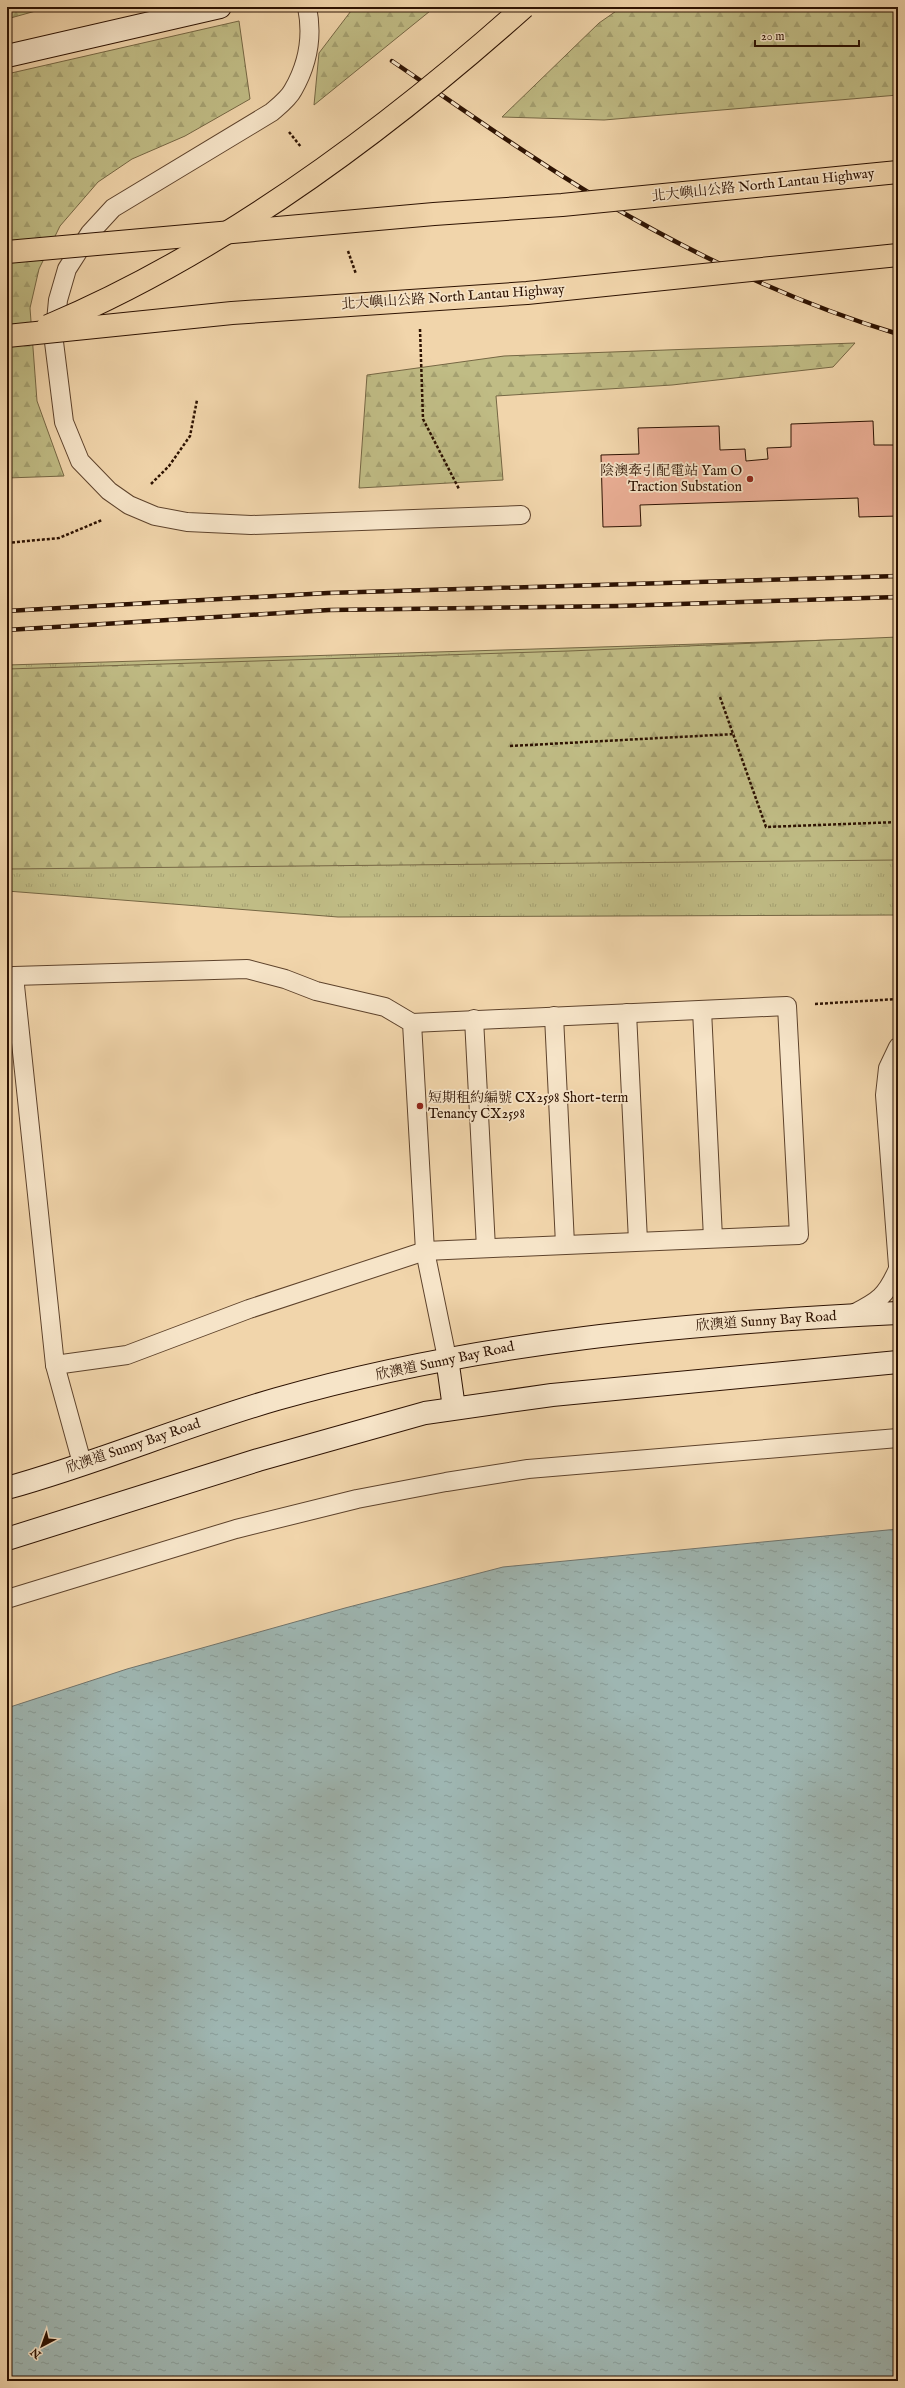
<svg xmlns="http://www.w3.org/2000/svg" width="905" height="2388" viewBox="0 0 905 2388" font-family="'IM FELL English','Noto Serif TC',serif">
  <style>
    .grass { fill: url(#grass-tufts); stroke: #766744 }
    .forest { fill: url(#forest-firs); stroke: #766744 }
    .water { fill: url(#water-ripples); stroke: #71746c }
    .building { fill: #ebaf96; stroke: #2d1202 }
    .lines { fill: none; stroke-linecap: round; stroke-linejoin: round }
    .service-casing { stroke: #5e432c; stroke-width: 20 }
    .secondary-casing { stroke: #2d1202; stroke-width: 24 }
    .path { stroke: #2d1202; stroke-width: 2.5; stroke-dasharray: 3 2; stroke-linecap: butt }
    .service { stroke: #f6e4c8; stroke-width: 18 }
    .secondary { stroke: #f6e4c8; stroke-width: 22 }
    .rail-casing { stroke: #2d1202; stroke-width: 4.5 }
    .rail { stroke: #f6e4c8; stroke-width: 3; stroke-dasharray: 9; stroke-linecap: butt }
    .motorway-bridge-casing { stroke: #2d1202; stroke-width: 24; stroke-linecap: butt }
    .motorway-bridge { stroke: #f1d5ab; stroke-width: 22 }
    .poi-dot { fill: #8f2418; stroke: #f6e4c8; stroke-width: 1.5 }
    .labels { text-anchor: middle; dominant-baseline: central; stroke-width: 3.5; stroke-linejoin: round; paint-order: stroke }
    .street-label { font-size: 14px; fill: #2d1202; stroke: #f6e4c8 }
    .poi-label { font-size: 14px; fill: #2d1202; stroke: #f6e4c8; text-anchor: end }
  </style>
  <defs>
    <pattern id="grass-tufts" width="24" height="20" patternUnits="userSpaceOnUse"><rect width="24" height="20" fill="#c0bc85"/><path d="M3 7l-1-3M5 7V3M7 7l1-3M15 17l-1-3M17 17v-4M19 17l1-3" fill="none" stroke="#a5a171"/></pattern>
    <pattern id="forest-firs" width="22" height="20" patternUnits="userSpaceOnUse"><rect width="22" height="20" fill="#c0bc85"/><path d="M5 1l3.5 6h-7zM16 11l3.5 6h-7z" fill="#a5a171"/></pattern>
    <pattern id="water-ripples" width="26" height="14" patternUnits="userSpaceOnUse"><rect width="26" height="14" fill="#9eb6b2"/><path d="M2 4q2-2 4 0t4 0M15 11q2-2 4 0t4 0" fill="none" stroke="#889b97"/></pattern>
  </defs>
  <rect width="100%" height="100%" fill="#f1d5ab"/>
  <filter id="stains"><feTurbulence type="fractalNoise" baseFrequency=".005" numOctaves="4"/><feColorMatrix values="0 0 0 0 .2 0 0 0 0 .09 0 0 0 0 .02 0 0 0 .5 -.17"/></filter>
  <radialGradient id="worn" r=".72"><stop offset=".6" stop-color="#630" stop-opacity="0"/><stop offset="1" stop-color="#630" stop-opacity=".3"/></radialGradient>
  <polygon class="grass" points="898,638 898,915 338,917 7,891 7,665"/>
  <g class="forest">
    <polygon points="7,7 50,7 7,19"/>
    <polygon points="354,7 435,7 314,105 319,53"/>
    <polygon points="622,7 898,7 898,95 604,120 502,117 599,23"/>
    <polygon points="239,21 250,99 185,136 132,159 98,182 60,226 39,269 30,308 37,401 64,476 7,478 7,74"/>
    <polygon points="855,343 833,367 672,385 496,396 503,480 359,488 367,375 504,356"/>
    <polygon points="898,637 898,860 7,869 7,669 569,651"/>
  </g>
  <polygon class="water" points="898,1529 898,2381 7,2381 7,1708 127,1669 345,1608 503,1567"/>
  <polygon class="building" points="873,421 874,445 898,445 898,516 859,517 858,498 640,505 641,526 603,527 601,455 639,454 638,428 719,426 720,450 745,449 746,461 768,459 767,448 791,447 791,424"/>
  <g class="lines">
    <g class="service-casing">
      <g id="service">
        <path d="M307,7c6,29 1,57 -14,83 -4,8 -14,16 -21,22l-159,96 -23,25 -23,36 -9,31 -4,42 10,80 16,39 29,30 20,14 26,11 32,6 64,3 270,-10"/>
        <polyline points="702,1010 713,1238"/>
        <polyline points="627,1013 638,1241"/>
        <polyline points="554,1016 565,1244"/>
        <polyline points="474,1019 486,1248"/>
        <polyline points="898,1047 888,1068 885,1095 898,1266"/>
        <path d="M853,1314c26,-13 33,-18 45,-45"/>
        <polyline points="55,1365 127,1355 249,1309 425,1251 799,1235 787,1006 412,1023"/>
        <polyline points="82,1463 55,1365 14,976 247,969 285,979 316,991 385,1007 412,1023 425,1251 447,1358"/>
        <polyline points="7,1599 236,1529 357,1499 446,1482 528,1469 898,1438"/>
      </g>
    </g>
    <g class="secondary-casing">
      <g id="secondary">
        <polyline points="7,56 220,7"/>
        <polyline points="447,1358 454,1408"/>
        <path d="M7,1488c91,-25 179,-63 270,-89 203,-58 411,-76 621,-86"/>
        <polyline points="7,1539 258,1460 425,1413 552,1395 898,1362"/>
      </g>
    </g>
    <g class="path">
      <polyline points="289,132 301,147"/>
      <polyline points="348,251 356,274"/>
      <polyline points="420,329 423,419 459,489"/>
      <polyline points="151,484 169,466 190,436 197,400"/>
      <polyline points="7,543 59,538 102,520"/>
      <polyline points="720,697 766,827 898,822"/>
      <polyline points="510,746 735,734"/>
      <polyline points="815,1004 898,999"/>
    </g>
    <use href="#service" class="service"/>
    <use href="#secondary" class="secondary"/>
    <g class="rail-casing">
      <g id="rail">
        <path d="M392,61c69,47 137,96 209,139 93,55 194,103 297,134"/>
        <polyline points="7,611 328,593 898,576"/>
        <polyline points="7,630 329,610 618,606 898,597"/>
      </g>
    </g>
    <use href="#rail" class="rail"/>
    <g class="motorway-bridge-casing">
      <g id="motorway-bridge">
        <polyline points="7,252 434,214 562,205 898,172"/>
        <path d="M48,326c173,-73 336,-194 476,-319"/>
        <polyline points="7,336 232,313 527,293 898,255"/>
      </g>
    </g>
    <use href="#motorway-bridge" class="motorway-bridge"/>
  </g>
  <g class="poi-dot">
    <circle cx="750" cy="479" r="4"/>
    <circle cx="420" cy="1106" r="4"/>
  </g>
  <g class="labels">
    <g class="street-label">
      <text transform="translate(763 185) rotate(-6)">北大嶼山公路 North Lantau Highway</text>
      <text transform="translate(453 297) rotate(-4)">北大嶼山公路 North Lantau Highway</text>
      <text transform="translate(766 1321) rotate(-4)">欣澳道 Sunny Bay Road</text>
      <text transform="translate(445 1361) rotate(-12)">欣澳道 Sunny Bay Road</text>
      <text transform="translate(133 1446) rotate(-19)">欣澳道 Sunny Bay Road</text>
    </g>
    <g class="poi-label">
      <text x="742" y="471">陰澳牽引配電站 Yam O<tspan x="742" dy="16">Traction Substation</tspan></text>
      <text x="428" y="1098" text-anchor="start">短期租約編號 CX2598 Short-term<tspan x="428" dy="16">Tenancy CX2598</tspan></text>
    </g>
  </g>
  <rect width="905" height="2388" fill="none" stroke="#f1d5ab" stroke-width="24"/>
  <rect x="8" y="8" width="889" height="2372" fill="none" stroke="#2d1202" stroke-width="2"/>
  <rect x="12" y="12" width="881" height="2364" fill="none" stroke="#2d1202"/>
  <g transform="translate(42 2346) rotate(221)" stroke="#f6e4c8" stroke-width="3" paint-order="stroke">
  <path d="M0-3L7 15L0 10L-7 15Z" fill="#2d1202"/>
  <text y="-6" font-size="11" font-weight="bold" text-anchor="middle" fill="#2d1202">N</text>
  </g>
  <path d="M755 40v6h104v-6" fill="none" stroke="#2d1202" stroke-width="2"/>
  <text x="761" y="40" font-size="12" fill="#2d1202" stroke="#f6e4c8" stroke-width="3" paint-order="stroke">20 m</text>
  <rect width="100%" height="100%" filter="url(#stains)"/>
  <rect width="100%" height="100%" fill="url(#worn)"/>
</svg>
